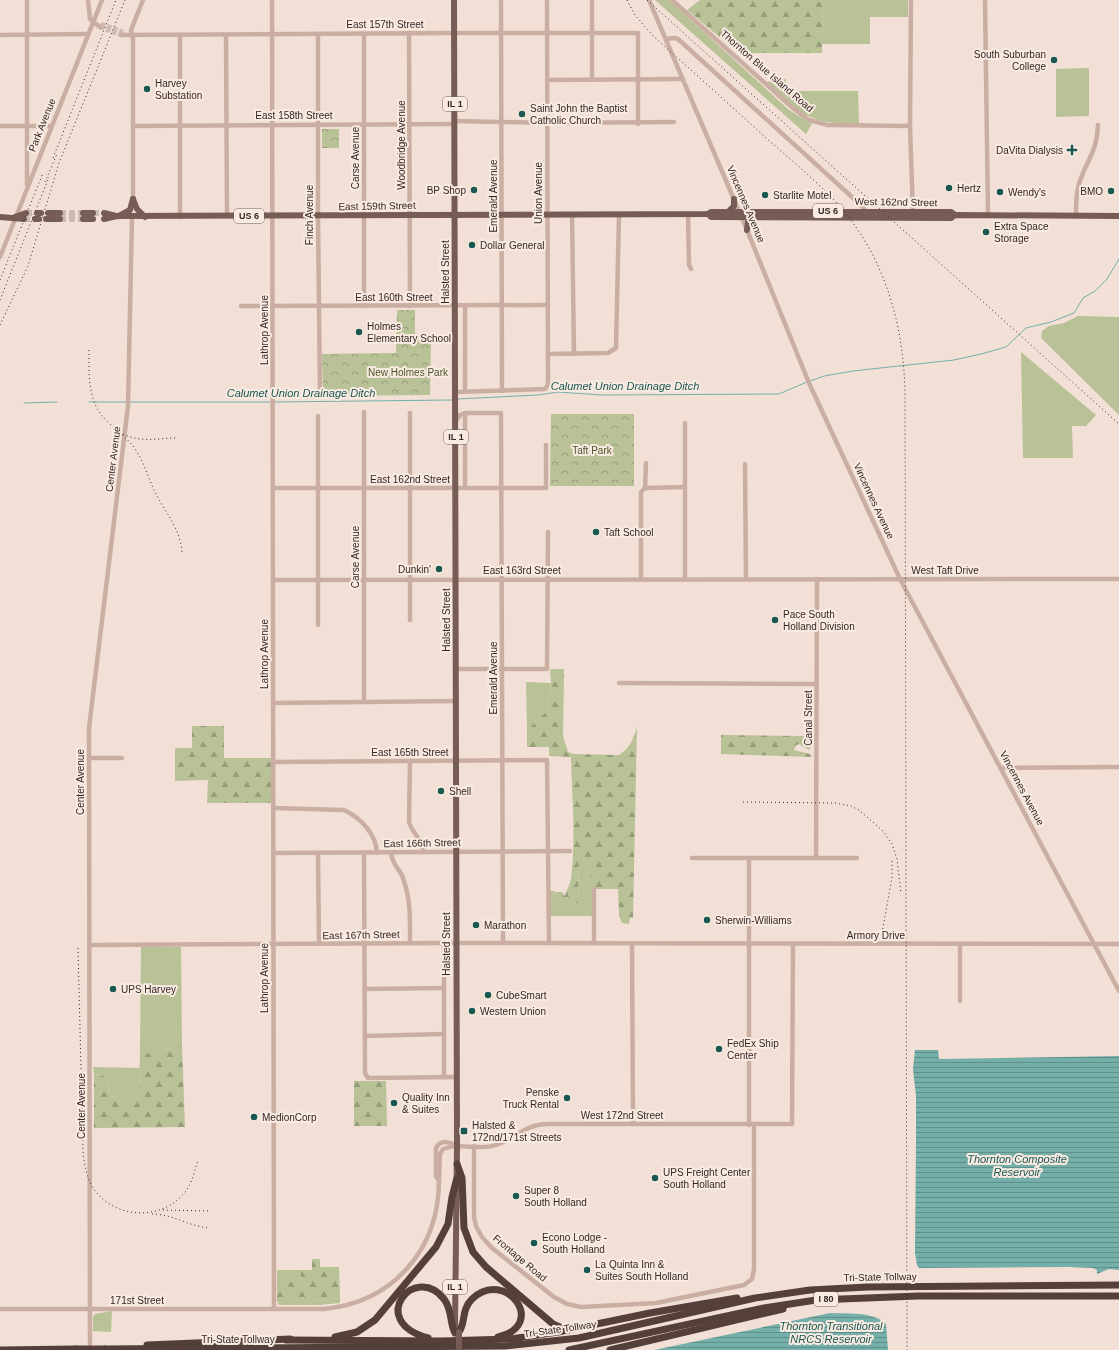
<svg xmlns="http://www.w3.org/2000/svg" width="1119" height="1350" viewBox="0 0 1119 1350" font-family="Helvetica,sans-serif">
  <style>
    .green { fill: #b9c196 }
    .forest { fill: url(#forest-firs) }
    .park { fill: url(#park-crowns) }
    .water { fill: url(#water-rules) }
    .lines { fill: none; stroke-linecap: round; stroke-linejoin: round }
    .stream { stroke: #74afa9; stroke-width: 1 }
    .minor-tunnel { stroke: #ccbbb3; stroke-width: 4.5; stroke-dasharray: 4.5 2; stroke-linecap: butt }
    .major-tunnel { stroke: #ccbbb3; stroke-width: 6; stroke-dasharray: 6 3; stroke-linecap: butt }
    .minor { stroke: #caaea2; stroke-width: 4.5 }
    .major { stroke: #775b55; stroke-width: 6 }
    .highway { stroke: #553f3b; stroke-width: 7 }
    .rail { stroke: #342725; stroke-width: 1; stroke-dasharray: 1 3; stroke-linecap: butt }
    .major-bridge { stroke: #775b55; stroke-width: 6 }
    .highway-bridge { stroke: #553f3b; stroke-width: 7 }
    .poi-dot { fill: #195751; stroke: #f9ebe2; stroke-width: 1.5 }
    .labels { text-anchor: middle; dominant-baseline: central; stroke-width: 4; stroke-linejoin: round; paint-order: stroke }
    .shield { fill: #f9ebe2; stroke: #6f625e; stroke-width: 1 }
    .shield-label { font-size: 9px; font-weight: bold; fill: #342725 }
    .street-label { font-size: 10px; fill: #342725; stroke: #f9ebe2 }
    .poi-label { font-size: 10px; fill: #342725; stroke: #f9ebe2; text-anchor: start }
    .park-label { font-size: 10px; fill: #4a5328; stroke: #f9ebe2 }
    .water-label { font-size: 11px; font-style: italic; fill: #195751; stroke: #f9ebe2 }
  </style>
  <defs>
    <pattern id="forest-firs" width="22" height="20" patternUnits="userSpaceOnUse"><rect width="22" height="20" fill="#b9c196"/><path d="M5 1l3.5 6h-7zM16 11l3.5 6h-7z" fill="#979d7a"/></pattern>
    <pattern id="park-crowns" width="20" height="18" patternUnits="userSpaceOnUse"><rect width="20" height="18" fill="#b9c196"/><path d="M2 6a3 3 0 1 1 6 0M12 15a3 3 0 1 1 6 0" fill="none" stroke="#979d7a"/></pattern>
    <pattern id="water-rules" width="6" height="5" patternUnits="userSpaceOnUse"><rect width="6" height="5" fill="#74afa9"/><path d="M0 2.5h6" fill="none" stroke="#608e89"/></pattern>
  </defs>
  <rect width="100%" height="100%" fill="#f2e0d6"/>
  <g class="green">
    <polygon points="655,0 669,0 789,110 812,124 806,134"/>
    <polygon points="823,0 908,0 908,17 870,17 870,44 822,44"/>
    <polygon points="1089,68 1089,116 1056,117 1056,69"/>
    <path d="M786,79l1,12h71l1,33c-51,0 -56,-9 -92,-42z"/>
    <polygon points="1078,316 1119,317 1119,415 1041,338 1042,331 1049,326 1064,323"/>
    <polygon points="1021,352 1096,415 1086,426 1072,426 1073,458 1023,458"/>
    <polygon points="526,682 551,683 547,711 527,730"/>
    <polygon points="579,857 583,857 590,865 589,889 593,889 592,916 550,916 550,891 555,891 552,894 578,903"/>
    <polygon points="141,947 181,947 182,1046 140,1055"/>
    <polygon points="93,1067 140,1068 139,1097 136,1105 121,1102 110,1095 108,1078 101,1075 94,1074"/>
    <rect x="277" y="1270" width="24" height="7"/>
    <polygon points="340,1298 340,1303 319,1305 279,1305 277,1301 312,1301"/>
    <polygon points="112,1311 111,1332 93,1331 93,1317 95,1314"/>
  </g>
  <g class="forest">
    <polygon points="700,0 823,0 822,53 745,53 745,58 687,10"/>
    <path d="M550,669h14l-1,67 5,16 5,2 46,1c11,-7 14,-15 18,-28l-4,191h-3l-1,6 -7,-1 -3,-7 -1,-27h-29l1,-24 -7,-8h-4l-1,46 -24,-1 -2,-8 3,-2h7l3,4c2,-7 5,-12 6,-17 5,-40 1,-82 0,-122l-22,-1v-9h-22v-17l20,-19 4,-28z"/>
    <polygon points="192,726 224,726 224,758 271,758 272,803 207,803 208,780 175,781 175,748 192,748"/>
    <polygon points="721,735 803,736 812,740 812,746 809,750 799,744 795,746 794,750 810,754 812,757 721,754"/>
    <polygon points="182,1046 185,1127 94,1128 94,1074 101,1075 108,1078 110,1095 121,1102 136,1104 139,1097 140,1055"/>
    <polygon points="354,1081 386,1081 387,1126 354,1126"/>
    <polygon points="312,1259 320,1259 320,1267 339,1267 340,1298 312,1301 277,1301 277,1277 301,1277 301,1270 312,1270"/>
  </g>
  <g class="park">
    <rect x="322" y="129" width="17" height="19"/>
    <polygon points="397,310 415,310 415,339 431,339 430,395 323,396 322,354 396,353"/>
    <polygon points="551,414 634,414 634,486 550,486"/>
  </g>
  <g class="water">
    <polygon points="915,1050 938,1050 939,1059 1119,1056 1119,1270 1109,1269 1097,1274 1097,1270 1093,1268 1069,1267 919,1268 917,1265 915,1253 916,1141 916,1096 913,1069"/>
    <path d="M830,1313c17,1 43,-2 56,11l2,26h-234z"/>
  </g>
  <g class="lines">
    <g class="stream">
      <polyline points="810,381 824,376 853,371 954,360 981,354 1006,347 1026,328 1051,322 1074,313 1083,298 1095,291 1107,279 1119,259"/>
      <polyline points="457,399 538,395 558,392 601,395 779,394 807,382"/>
      <polyline points="89,402 126,402"/>
      <polyline points="130,402 270,402"/>
      <polyline points="274,402 452,400"/>
      <polyline points="24,403 57,402"/>
    </g>
    <g class="minor-tunnel">
      <polyline points="101,24 123,32"/>
      <polyline points="100,27 121,35"/>
    </g>
    <g class="major-tunnel">
      <polyline points="26,213 37,213"/>
      <polyline points="60,213 83,213"/>
      <polyline points="93,213 104,213"/>
      <polyline points="24,219 35,219"/>
      <polyline points="60,219 83,219"/>
    </g>
    <g class="minor">
      <polyline points="27,0 27,184"/>
      <polyline points="88,0 90,19 100,27"/>
      <polyline points="272,0 274,1308"/>
      <polyline points="501,0 502,391"/>
      <polyline points="592,0 592,79"/>
      <polyline points="649,0 747,230 809,383 900,579 1119,991"/>
      <polyline points="672,0 794,109 809,120 828,125 910,126"/>
      <polyline points="911,0 910,126 913,214"/>
      <polyline points="985,0 988,215"/>
      <polyline points="409,33 410,306"/>
      <polyline points="318,34 318,216 320,396"/>
      <polyline points="364,34 364,306"/>
      <polyline points="0,35 88,34"/>
      <polyline points="121,35 455,33 638,33 638,124"/>
      <polyline points="226,35 227,216"/>
      <polyline points="666,39 674,38 678,39 863,207 865,211"/>
      <polyline points="547,80 682,79"/>
      <polyline points="455,121 551,123 674,122"/>
      <polyline points="0,126 51,126"/>
      <polyline points="133,126 455,124"/>
      <polyline points="133,199 133,40 131,30 143,0"/>
      <polyline points="572,214 574,354"/>
      <polyline points="688,214 689,265 691,269"/>
      <path d="M1076,216c0,-13 0,-26 5,-38 8,-21 16,-28 17,-53"/>
      <polyline points="180,217 180,35"/>
      <polyline points="0,257 102,0"/>
      <polyline points="465,305 465,392"/>
      <polyline points="241,306 548,305"/>
      <polyline points="548,354 608,353 616,348 619,214"/>
      <polyline points="456,392 545,389 548,385 547,0"/>
      <polyline points="364,412 364,702"/>
      <polyline points="410,413 410,620"/>
      <polyline points="465,413 465,488"/>
      <polyline points="456,421 460,415 465,413 501,413 503,943"/>
      <polyline points="685,423 685,579"/>
      <polyline points="745,464 746,579"/>
      <polyline points="273,488 546,488 546,445"/>
      <polyline points="645,488 646,463"/>
      <polyline points="641,579 641,492 645,488 685,487"/>
      <polyline points="273,580 1119,579"/>
      <polyline points="318,625 318,416"/>
      <polyline points="456,669 547,669 548,532"/>
      <polyline points="619,683 817,684"/>
      <polyline points="273,703 456,701"/>
      <polyline points="89,758 122,758"/>
      <path d="M410,761l-1,61c3,11 14,18 14,30"/>
      <polyline points="274,762 547,760 549,943"/>
      <polyline points="1001,768 1119,767"/>
      <path d="M274,808l70,2c17,8 32,24 33,43"/>
      <polyline points="274,853 570,851"/>
      <polyline points="364,853 365,1073 368,1078 456,1077"/>
      <path d="M391,853c2,15 10,15 13,28 7,21 6,41 6,62"/>
      <polyline points="318,854 319,944"/>
      <polyline points="692,858 857,858"/>
      <polyline points="749,858 749,1125"/>
      <polyline points="816,858 817,579"/>
      <polyline points="594,943 594,889"/>
      <polyline points="632,943 633,1124"/>
      <polyline points="960,944 960,1001"/>
      <polyline points="90,945 456,943 1119,944"/>
      <polyline points="365,989 444,988"/>
      <polyline points="365,1036 444,1034"/>
      <polyline points="444,1077 444,943"/>
      <polyline points="474,1146 474,1217 476,1226 482,1237 492,1248 554,1297 567,1304 581,1307 656,1303 744,1285 752,1279 754,1269 754,1125"/>
      <path d="M439,1180l1,-26 3,-5c17,-7 36,2 53,-4 19,-6 29,-21 52,-21h244l1,-180"/>
      <path d="M0,1309h324c70,-7 115,-60 115,-129l-3,-3v-29c5,-9 13,-6 21,-2"/>
      <polyline points="90,1350 89,728 128,406 132,217"/>
    </g>
    <g class="major">
      <polyline points="454,0 457,1146 455,1328"/>
      <polyline points="133,199 137,209 145,217"/>
      <polyline points="728,212 734,206 734,199"/>
      <polyline points="37,213 41,213"/>
      <polyline points="48,213 60,213"/>
      <polyline points="83,213 93,213"/>
      <polyline points="104,213 116,216"/>
      <polyline points="708,214 711,217 951,218 955,215 1119,216"/>
      <polyline points="119,216 130,210 133,199"/>
      <polyline points="0,217 24,219"/>
      <polyline points="15,217 26,213"/>
      <polyline points="35,219 39,219"/>
      <polyline points="46,219 60,219"/>
      <polyline points="83,219 93,219"/>
      <polyline points="104,219 117,216 708,214 711,212 951,212 955,215"/>
      <polyline points="747,230 748,222 754,217"/>
    </g>
    <g class="highway">
      <polyline points="457,1164 462,1178 464,1228 473,1252 486,1267 553,1324 562,1328 569,1328"/>
      <path d="M459,1332c7,-10 2,-22 13,-33 33,-32 77,26 26,38"/>
      <polyline points="335,1337 357,1332 375,1320 436,1247 448,1224 452,1197 457,1178"/>
      <path d="M428,1338c-62,-17 -13,-76 16,-39 9,12 5,23 11,34"/>
      <polyline points="286,1340 442,1341 511,1339 558,1332 650,1313 737,1298"/>
      <polyline points="147,1345 290,1339"/>
      <polyline points="105,1349 505,1346 579,1338 755,1298 810,1290 868,1287 1119,1285"/>
      <polyline points="0,1350 75,1349"/>
      <polyline points="569,1350 764,1308 816,1300 918,1296 1119,1296"/>
      <polyline points="610,1350 783,1309"/>
    </g>
    <g class="rail">
      <path d="M627,0l8,15 18,21c38,34 76,68 113,102 24,21 48,41 70,64 48,53 67,119 69,189l2,959"/>
      <polyline points="647,0 1119,424"/>
      <polyline points="53,158 116,0"/>
      <polyline points="45,182 57,154"/>
      <polyline points="0,280 43,173"/>
      <polyline points="0,300 49,177"/>
      <polyline points="0,325 28,266 59,163 125,0"/>
      <path d="M89,350c0,18 -1,37 6,54 8,19 26,27 38,42 10,13 14,29 21,44 10,21 27,39 28,63"/>
      <path d="M123,434c19,9 35,4 55,4"/>
      <polyline points="743,802 835,803 851,806 859,810 883,831 892,844 897,859 901,894"/>
      <polyline points="882,933 892,877 892,859"/>
      <path d="M78,948l5,202c1,13 3,26 10,38 22,33 75,34 96,-2 4,-7 6,-17 9,-26"/>
      <polyline points="163,1210 211,1211"/>
      <path d="M152,1214c21,0 38,13 58,14"/>
    </g>
    <polyline class="major-bridge" points="459,1332 459,1350"/>
    <polyline class="highway-bridge" points="75,1349 105,1349"/>
  </g>
  <g class="poi-dot">
    <circle cx="1054" cy="60" r="4"/>
    <circle cx="147" cy="89" r="4"/>
    <circle cx="522" cy="114" r="4"/>
    <path d="M1070 144h4v4h4v4h-4v4h-4v-4h-4v-4h4z"/>
    <circle cx="949" cy="188" r="4"/>
    <circle cx="474" cy="190" r="4"/>
    <circle cx="1111" cy="191" r="4"/>
    <circle cx="1000" cy="192" r="4"/>
    <circle cx="765" cy="195" r="4"/>
    <circle cx="986" cy="232" r="4"/>
    <circle cx="472" cy="245" r="4"/>
    <circle cx="359" cy="332" r="4"/>
    <circle cx="596" cy="532" r="4"/>
    <circle cx="439" cy="569" r="4"/>
    <circle cx="775" cy="620" r="4"/>
    <circle cx="441" cy="791" r="4"/>
    <circle cx="707" cy="920" r="4"/>
    <circle cx="476" cy="925" r="4"/>
    <circle cx="113" cy="989" r="4"/>
    <circle cx="488" cy="995" r="4"/>
    <circle cx="472" cy="1011" r="4"/>
    <circle cx="719" cy="1049" r="4"/>
    <circle cx="567" cy="1098" r="4"/>
    <circle cx="394" cy="1103" r="4"/>
    <circle cx="254" cy="1117" r="4"/>
    <rect x="460" y="1127" width="8" height="8" rx="2"/>
    <circle cx="655" cy="1178" r="4"/>
    <circle cx="516" cy="1196" r="4"/>
    <circle cx="534" cy="1243" r="4"/>
    <circle cx="587" cy="1270" r="4"/>
  </g>
  <g class="labels">
    <g class="shield">
      <rect x="443" y="97" width="24" height="14" rx="3"/>
      <rect x="813" y="204" width="30" height="14" rx="3"/>
      <rect x="234" y="209" width="30" height="14" rx="3"/>
      <rect x="444" y="430" width="24" height="14" rx="3"/>
      <rect x="443" y="1280" width="24" height="14" rx="3"/>
      <rect x="814" y="1292" width="24" height="14" rx="3"/>
    </g>
    <g class="shield-label">
      <text x="455" y="104">IL 1</text>
      <text x="828" y="211">US 6</text>
      <text x="249" y="216">US 6</text>
      <text x="456" y="437">IL 1</text>
      <text x="455" y="1287">IL 1</text>
      <text x="826" y="1299">I 80</text>
    </g>
    <g class="street-label">
      <text x="385" y="24">East 157th Street</text>
      <text transform="translate(767 71) rotate(41)">Thornton Blue Island Road</text>
      <text x="294" y="115">East 158th Street</text>
      <text transform="translate(42 125) rotate(-68)">Park Avenue</text>
      <text transform="translate(401 145) rotate(-90)">Woodbridge Avenue</text>
      <text transform="translate(355 158) rotate(-90)">Carse Avenue</text>
      <text transform="translate(538 193) rotate(-90)">Union Avenue</text>
      <text transform="translate(493 196) rotate(-90)">Emerald Avenue</text>
      <text transform="translate(896 202) rotate(1)">West 162nd Street</text>
      <text transform="translate(746 204) rotate(67)">Vincennes Avenue</text>
      <text transform="translate(377 206) rotate(-1)">East 159th Street</text>
      <text transform="translate(309 215) rotate(-90)">Finch Avenue</text>
      <text transform="translate(445 272) rotate(-90)">Halsted Street</text>
      <text x="394" y="297">East 160th Street</text>
      <text transform="translate(264 330) rotate(-90)">Lathrop Avenue</text>
      <text transform="translate(113 459) rotate(-83)">Center Avenue</text>
      <text x="410" y="479">East 162nd Street</text>
      <text transform="translate(874 501) rotate(65)">Vincennes Avenue</text>
      <text transform="translate(355 557) rotate(-90)">Carse Avenue</text>
      <text x="522" y="570">East 163rd Street</text>
      <text x="945" y="570">West Taft Drive</text>
      <text transform="translate(446 620) rotate(-90)">Halsted Street</text>
      <text transform="translate(264 654) rotate(-90)">Lathrop Avenue</text>
      <text transform="translate(493 678) rotate(-90)">Emerald Avenue</text>
      <text transform="translate(808 718) rotate(-90)">Canal Street</text>
      <text x="410" y="752">East 165th Street</text>
      <text transform="translate(80 782) rotate(-90)">Center Avenue</text>
      <text transform="translate(1022 788) rotate(62)">Vincennes Avenue</text>
      <text transform="translate(422 843) rotate(-1)">East 166th Street</text>
      <text transform="translate(361 935) rotate(-1)">East 167th Street</text>
      <text x="876" y="935">Armory Drive</text>
      <text transform="translate(446 944) rotate(-90)">Halsted Street</text>
      <text transform="translate(264 978) rotate(-90)">Lathrop Avenue</text>
      <text transform="translate(81 1106) rotate(-90)">Center Avenue</text>
      <text x="622" y="1115">West 172nd Street</text>
      <text transform="translate(520 1258) rotate(40)">Frontage Road</text>
      <text transform="translate(880 1277) rotate(-1)">Tri-State Tollway</text>
      <text x="137" y="1300">171st Street</text>
      <text transform="translate(560 1329) rotate(-8)">Tri-State Tollway</text>
      <text x="238" y="1339">Tri-State Tollway</text>
    </g>
    <g class="poi-label">
      <text x="1046" y="54" text-anchor="end">South Suburban<tspan x="1046" dy="12">College</tspan></text>
      <text x="155" y="83">Harvey<tspan x="155" dy="12">Substation</tspan></text>
      <text x="530" y="108">Saint John the Baptist<tspan x="530" dy="12">Catholic Church</tspan></text>
      <text x="1063" y="150" text-anchor="end">DaVita Dialysis</text>
      <text x="957" y="188">Hertz</text>
      <text x="466" y="190" text-anchor="end">BP Shop</text>
      <text x="1103" y="191" text-anchor="end">BMO</text>
      <text x="1008" y="192">Wendy's</text>
      <text x="773" y="195">Starlite Motel</text>
      <text x="994" y="226">Extra Space<tspan x="994" dy="12">Storage</tspan></text>
      <text x="480" y="245">Dollar General</text>
      <text x="367" y="326">Holmes<tspan x="367" dy="12">Elementary School</tspan></text>
      <text x="604" y="532">Taft School</text>
      <text x="431" y="569" text-anchor="end">Dunkin'</text>
      <text x="783" y="614">Pace South<tspan x="783" dy="12">Holland Division</tspan></text>
      <text x="449" y="791">Shell</text>
      <text x="715" y="920">Sherwin-Williams</text>
      <text x="484" y="925">Marathon</text>
      <text x="121" y="989">UPS Harvey</text>
      <text x="496" y="995">CubeSmart</text>
      <text x="480" y="1011">Western Union</text>
      <text x="727" y="1043">FedEx Ship<tspan x="727" dy="12">Center</tspan></text>
      <text x="559" y="1092" text-anchor="end">Penske<tspan x="559" dy="12">Truck Rental</tspan></text>
      <text x="402" y="1097">Quality Inn<tspan x="402" dy="12">&amp; Suites</tspan></text>
      <text x="262" y="1117">MedionCorp</text>
      <text x="472" y="1125">Halsted &amp;<tspan x="472" dy="12">172nd/171st Streets</tspan></text>
      <text x="663" y="1172">UPS Freight Center<tspan x="663" dy="12">South Holland</tspan></text>
      <text x="524" y="1190">Super 8<tspan x="524" dy="12">South Holland</tspan></text>
      <text x="542" y="1237">Econo Lodge -<tspan x="542" dy="12">South Holland</tspan></text>
      <text x="595" y="1264">La Quinta Inn &amp;<tspan x="595" dy="12">Suites South Holland</tspan></text>
    </g>
    <g class="park-label">
      <text x="408" y="372">New Holmes Park</text>
      <text x="592" y="450">Taft Park</text>
    </g>
    <g class="water-label">
      <text x="625" y="386">Calumet Union Drainage Ditch</text>
      <text x="301" y="393">Calumet Union Drainage Ditch</text>
      <text x="1017" y="1159">Thornton Composite<tspan x="1017" dy="13">Reservoir</tspan></text>
      <text x="831" y="1326">Thornton Transitional<tspan x="831" dy="13">NRCS Reservoir</tspan></text>
    </g>
  </g>
</svg>
